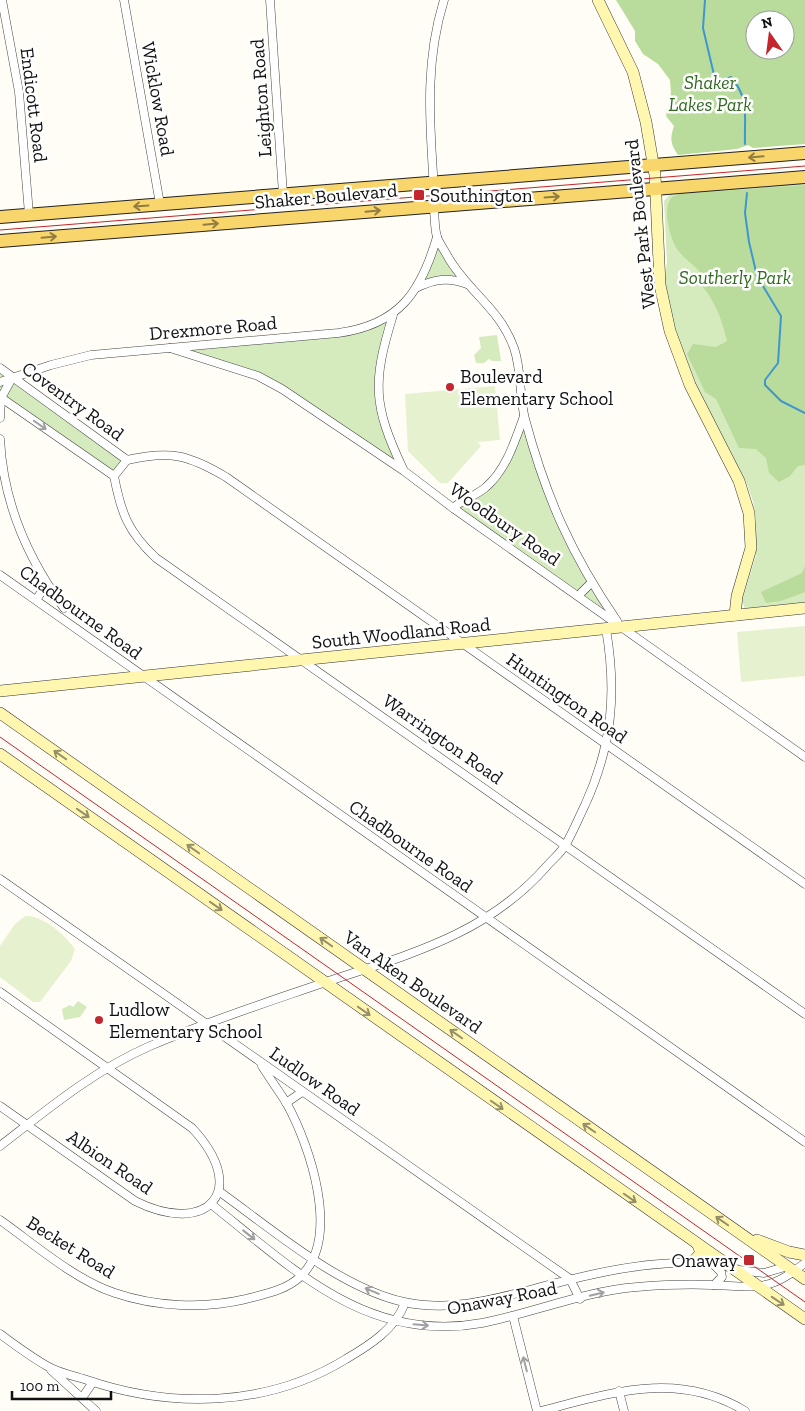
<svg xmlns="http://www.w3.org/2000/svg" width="805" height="1411" viewBox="0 0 805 1411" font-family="'Zilla Slab',serif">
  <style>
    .green { fill: #d5ebbd }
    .forest { fill: #b9dc9c; fill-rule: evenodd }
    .pitch { fill: #e6f2cf }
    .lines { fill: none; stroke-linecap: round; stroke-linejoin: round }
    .stream { stroke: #3f96cf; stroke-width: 2 }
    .street-casing { stroke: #444; stroke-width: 9 }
    .secondary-casing { stroke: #333; stroke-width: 12 }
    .primary-casing { stroke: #222; stroke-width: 14 }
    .street { stroke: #fff; stroke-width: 8 }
    .secondary { stroke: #fff6b0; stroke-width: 11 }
    .primary { stroke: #f9d66b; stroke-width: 12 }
    .tram { stroke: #c4262e; stroke-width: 1 }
    .oneway { stroke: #917d42 }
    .oneway2 { stroke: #a0a0a0 }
    .oneway3 { stroke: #948f68 }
    .poi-dot { fill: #c4262e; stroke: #fff; stroke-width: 2 }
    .labels { text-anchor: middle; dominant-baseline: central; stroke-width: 5; stroke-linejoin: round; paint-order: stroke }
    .park-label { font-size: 19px; font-style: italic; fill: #2f6b1f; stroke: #fff }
    .street-label { font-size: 19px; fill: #111; stroke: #fff }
    .poi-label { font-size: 19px; fill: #111; stroke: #fff; text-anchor: start }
  </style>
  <rect width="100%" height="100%" fill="#fffdf5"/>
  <g class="green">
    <polygon points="805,181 805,603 745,609 742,601 756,555 756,518 753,501 746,482 700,394 680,348 664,282 667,262 664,201 670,194"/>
    <polygon points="437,237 469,285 453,280 416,288"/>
    <polygon points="393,315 384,343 380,403 404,471 258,376 170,348 338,333"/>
    <polygon points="497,335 501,361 492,361 489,359 484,363 476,363 474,355 481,348 479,337"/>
    <polygon points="0,369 127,460 114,476 0,397"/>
    <polygon points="524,416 556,514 621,627 453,508 496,475"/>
    <polygon points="78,1001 87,1007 80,1017 64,1020 62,1009 70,1005 73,1007"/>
  </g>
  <g class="forest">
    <path d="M616,0h189v144l-52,4 -5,-3 -11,4 -59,6c-8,-11 -8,-17 -4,-29l-8,-10 5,-23 -1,-13 -12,-16 -15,-10 -8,-13v-10zM755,20h30v30h-30z"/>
    <path d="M805,185v280l-7,1 -8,10 -11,6 -10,-9 -3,-15 -10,-9 -17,-1 -23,-49 -11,-7 -18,-38 6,-10 23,3 11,-6c-5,-21 -13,-44 -29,-59l1,-11c-6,-7 -17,-14 -22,-22 -8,-12 -15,-42 -5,-52l7,-3z"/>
    <polygon points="805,566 805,592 781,601 766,603 761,592 802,573"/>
  </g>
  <g class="pitch">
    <polygon points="495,386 500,440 478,442 481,446 448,483 440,483 408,451 405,394"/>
    <polygon points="805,626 805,676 741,682 737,632"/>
    <path d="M25,916c18,-1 40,19 50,33l-4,12 -31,41h-7l-33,-25v-31l15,-22z"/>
  </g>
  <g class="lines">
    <g class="stream">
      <path d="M705,0l-2,28 12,51 9,1 7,-3c19,22 13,40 14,67"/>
      <polyline points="747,193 745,213 749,242 757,276 781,316 778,363 765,380 765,385 781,401 805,413"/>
    </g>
    <g class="street-casing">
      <g id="street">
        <polyline points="2,0 19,92 29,214"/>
        <polyline points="124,0 160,204"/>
        <polyline points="270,0 283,194"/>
        <path d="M444,0c-18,58 -15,113 -11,173 1,15 0,51 4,64 2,6 8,14 11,20 20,35 51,50 66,91 8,23 5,48 11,71 21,78 46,135 92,202"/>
        <path d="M416,288c18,-9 32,-11 51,-4"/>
        <path d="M393,315c-21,68 -20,90 10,154"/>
        <polyline points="170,348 258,376 282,389 404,471 453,508 805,757"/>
        <polyline points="0,368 127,460"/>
        <path d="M0,382l51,-17 40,-10 247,-22c61,-8 83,-41 99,-96"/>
        <polyline points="0,397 114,476"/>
        <polyline points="0,418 1,398 12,378"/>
        <path d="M0,439c3,62 28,120 64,169"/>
        <path d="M127,460l-13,16c7,37 14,56 42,82l649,456"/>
        <path d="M127,460c43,-10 62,-5 99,17l579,407"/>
        <path d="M453,508c10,-9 23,-12 33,-21 20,-17 29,-46 38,-71"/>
        <polyline points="0,575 805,1142"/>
        <polyline points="578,596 591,583"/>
        <polyline points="36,600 42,591 44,580"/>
        <polyline points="0,879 570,1279 580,1299"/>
        <path d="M0,992l192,136c59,63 15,109 -57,73l-135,-95"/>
        <polyline points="286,1103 302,1092"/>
        <path d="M0,1146c48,-37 93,-75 150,-100 56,-24 115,-43 173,-63 83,-28 162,-47 223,-116 6,-7 15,-14 20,-23 7,-12 13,-27 19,-39 27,-59 32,-112 21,-176"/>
        <path d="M220,1192c53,38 120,96 184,110 54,12 106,-8 157,-20 38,-10 76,-18 116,-19 16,0 33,-2 49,3"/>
        <path d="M211,1204c82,65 157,140 271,119 51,-10 102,-32 155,-36 25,-2 50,-3 75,-2 17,0 37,4 53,0 15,-3 28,-13 40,-22"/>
        <path d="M0,1220c34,24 75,60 115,73 41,14 89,16 131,6 19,-5 41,-9 55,-23 40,-39 9,-130 -14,-172 -8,-13 -17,-25 -25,-38"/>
        <polyline points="713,1264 721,1272 722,1277 714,1285"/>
        <polyline points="739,1270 764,1273 788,1266"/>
        <polyline points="513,1316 537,1411"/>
        <path d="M0,1334c15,11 31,23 47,32 12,7 27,10 40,14 85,29 181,27 259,-21 24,-14 49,-30 59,-56"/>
        <polyline points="51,1370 96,1411"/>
        <polyline points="619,1391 624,1411"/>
        <polyline points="82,1398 93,1382"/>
        <path d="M541,1411c70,-18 136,-41 204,0"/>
      </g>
    </g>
    <g class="secondary-casing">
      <g id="secondary">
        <polyline points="598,0 633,72 646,122 655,175 660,285 670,331 690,385 739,481 749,513 751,548 737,596 735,615"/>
        <polyline points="0,691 805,608"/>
        <polyline points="0,713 805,1279"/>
        <polyline points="0,754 805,1319"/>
        <polyline points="757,1240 789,1252 805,1255"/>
        <polyline points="692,1263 701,1253 698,1245"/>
      </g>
    </g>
    <g class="primary-casing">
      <g id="primary">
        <polyline points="0,217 805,153"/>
        <polyline points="0,241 805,177"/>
      </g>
    </g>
    <use href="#street" class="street"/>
    <use href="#secondary" class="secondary"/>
    <use href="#primary" class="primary"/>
    <g class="tram">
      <polyline points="0,230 805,166"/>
      <polyline points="0,737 805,1302"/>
    </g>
  </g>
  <defs><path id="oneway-shaft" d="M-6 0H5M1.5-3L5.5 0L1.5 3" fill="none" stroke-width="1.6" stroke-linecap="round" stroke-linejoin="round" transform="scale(1.25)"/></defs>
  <g class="oneway">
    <use href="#oneway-shaft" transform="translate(756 157) rotate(175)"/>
    <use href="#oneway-shaft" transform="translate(552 197) rotate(-4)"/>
    <use href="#oneway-shaft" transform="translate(141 206) rotate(176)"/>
    <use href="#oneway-shaft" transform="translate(373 211) rotate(-5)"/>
    <use href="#oneway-shaft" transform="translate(211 224) rotate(-5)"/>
    <use href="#oneway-shaft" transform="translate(49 237) rotate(-5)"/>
  </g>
  <g class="oneway2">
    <use href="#oneway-shaft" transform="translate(40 425) rotate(35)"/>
    <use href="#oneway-shaft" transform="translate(249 1235) rotate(38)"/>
    <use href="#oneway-shaft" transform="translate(372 1291) rotate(-157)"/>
    <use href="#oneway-shaft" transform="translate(597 1294) rotate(-14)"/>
    <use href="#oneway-shaft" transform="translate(421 1325) rotate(5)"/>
    <use href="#oneway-shaft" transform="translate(525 1364) rotate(-104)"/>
  </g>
  <g class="oneway3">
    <use href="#oneway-shaft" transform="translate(60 755) rotate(-145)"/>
    <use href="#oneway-shaft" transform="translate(83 813) rotate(35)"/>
    <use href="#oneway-shaft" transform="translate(193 849) rotate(-145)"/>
    <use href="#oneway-shaft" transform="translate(216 906) rotate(35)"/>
    <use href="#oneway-shaft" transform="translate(326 942) rotate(-145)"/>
    <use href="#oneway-shaft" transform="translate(364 1011) rotate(35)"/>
    <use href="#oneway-shaft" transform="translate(456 1034) rotate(-145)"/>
    <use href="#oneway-shaft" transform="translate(497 1105) rotate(35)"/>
    <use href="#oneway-shaft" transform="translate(589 1128) rotate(-145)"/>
    <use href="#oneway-shaft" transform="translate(630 1198) rotate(35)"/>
    <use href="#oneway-shaft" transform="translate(722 1221) rotate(-145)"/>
    <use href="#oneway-shaft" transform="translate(778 1301) rotate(34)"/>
  </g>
  <g class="poi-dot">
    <rect x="413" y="189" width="12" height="12" rx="2.5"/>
    <circle cx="450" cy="387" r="5"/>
    <circle cx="99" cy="1020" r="5"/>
    <rect x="743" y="1254" width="12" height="12" rx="2.5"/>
  </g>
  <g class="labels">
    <g class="park-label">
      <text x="710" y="82">Shaker<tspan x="710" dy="22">Lakes Park</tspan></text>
      <text x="735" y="277">Southerly Park</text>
    </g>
    <g class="street-label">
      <text transform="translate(261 98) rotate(-94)">Leighton Road</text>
      <text transform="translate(158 99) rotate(80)">Wicklow Road</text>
      <text transform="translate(34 105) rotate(83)">Endicott Road</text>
      <text transform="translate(326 196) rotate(-5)">Shaker Boulevard</text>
      <text transform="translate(640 224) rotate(-96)">West Park Boulevard</text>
      <text transform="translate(213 328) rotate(-5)">Drexmore Road</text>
      <text transform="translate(73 401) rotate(36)">Coventry Road</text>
      <text transform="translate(505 524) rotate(35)">Woodbury Road</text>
      <text transform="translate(81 612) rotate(36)">Chadbourne Road</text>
      <text transform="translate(401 633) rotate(-6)">South Woodland Road</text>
      <text transform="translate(567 698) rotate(35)">Huntington Road</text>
      <text transform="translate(443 739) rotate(35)">Warrington Road</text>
      <text transform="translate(411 846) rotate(35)">Chadbourne Road</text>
      <text transform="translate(413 982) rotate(35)">Van Aken Boulevard</text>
      <text transform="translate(315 1081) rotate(35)">Ludlow Road</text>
      <text transform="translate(110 1162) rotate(34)">Albion Road</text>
      <text transform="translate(71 1247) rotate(32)">Becket Road</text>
      <text transform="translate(502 1298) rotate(-11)">Onaway Road</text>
    </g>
    <g class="poi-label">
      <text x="430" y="195">Southington</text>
      <text x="460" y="376">Boulevard<tspan x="460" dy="22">Elementary School</tspan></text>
      <text x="109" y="1009">Ludlow<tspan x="109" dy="22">Elementary School</tspan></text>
      <text x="738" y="1260" text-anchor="end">Onaway</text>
    </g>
  </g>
  <g transform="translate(770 35) rotate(346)"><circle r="24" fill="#ffffff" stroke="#a0a0a0"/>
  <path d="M0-4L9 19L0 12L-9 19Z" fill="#c4262e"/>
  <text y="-8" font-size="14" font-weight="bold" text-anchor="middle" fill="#111111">N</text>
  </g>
  <path d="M12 1391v8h99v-8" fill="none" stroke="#111111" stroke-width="2.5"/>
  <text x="20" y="1391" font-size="15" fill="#111111" stroke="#ffffff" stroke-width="4" paint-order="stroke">100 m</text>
</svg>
